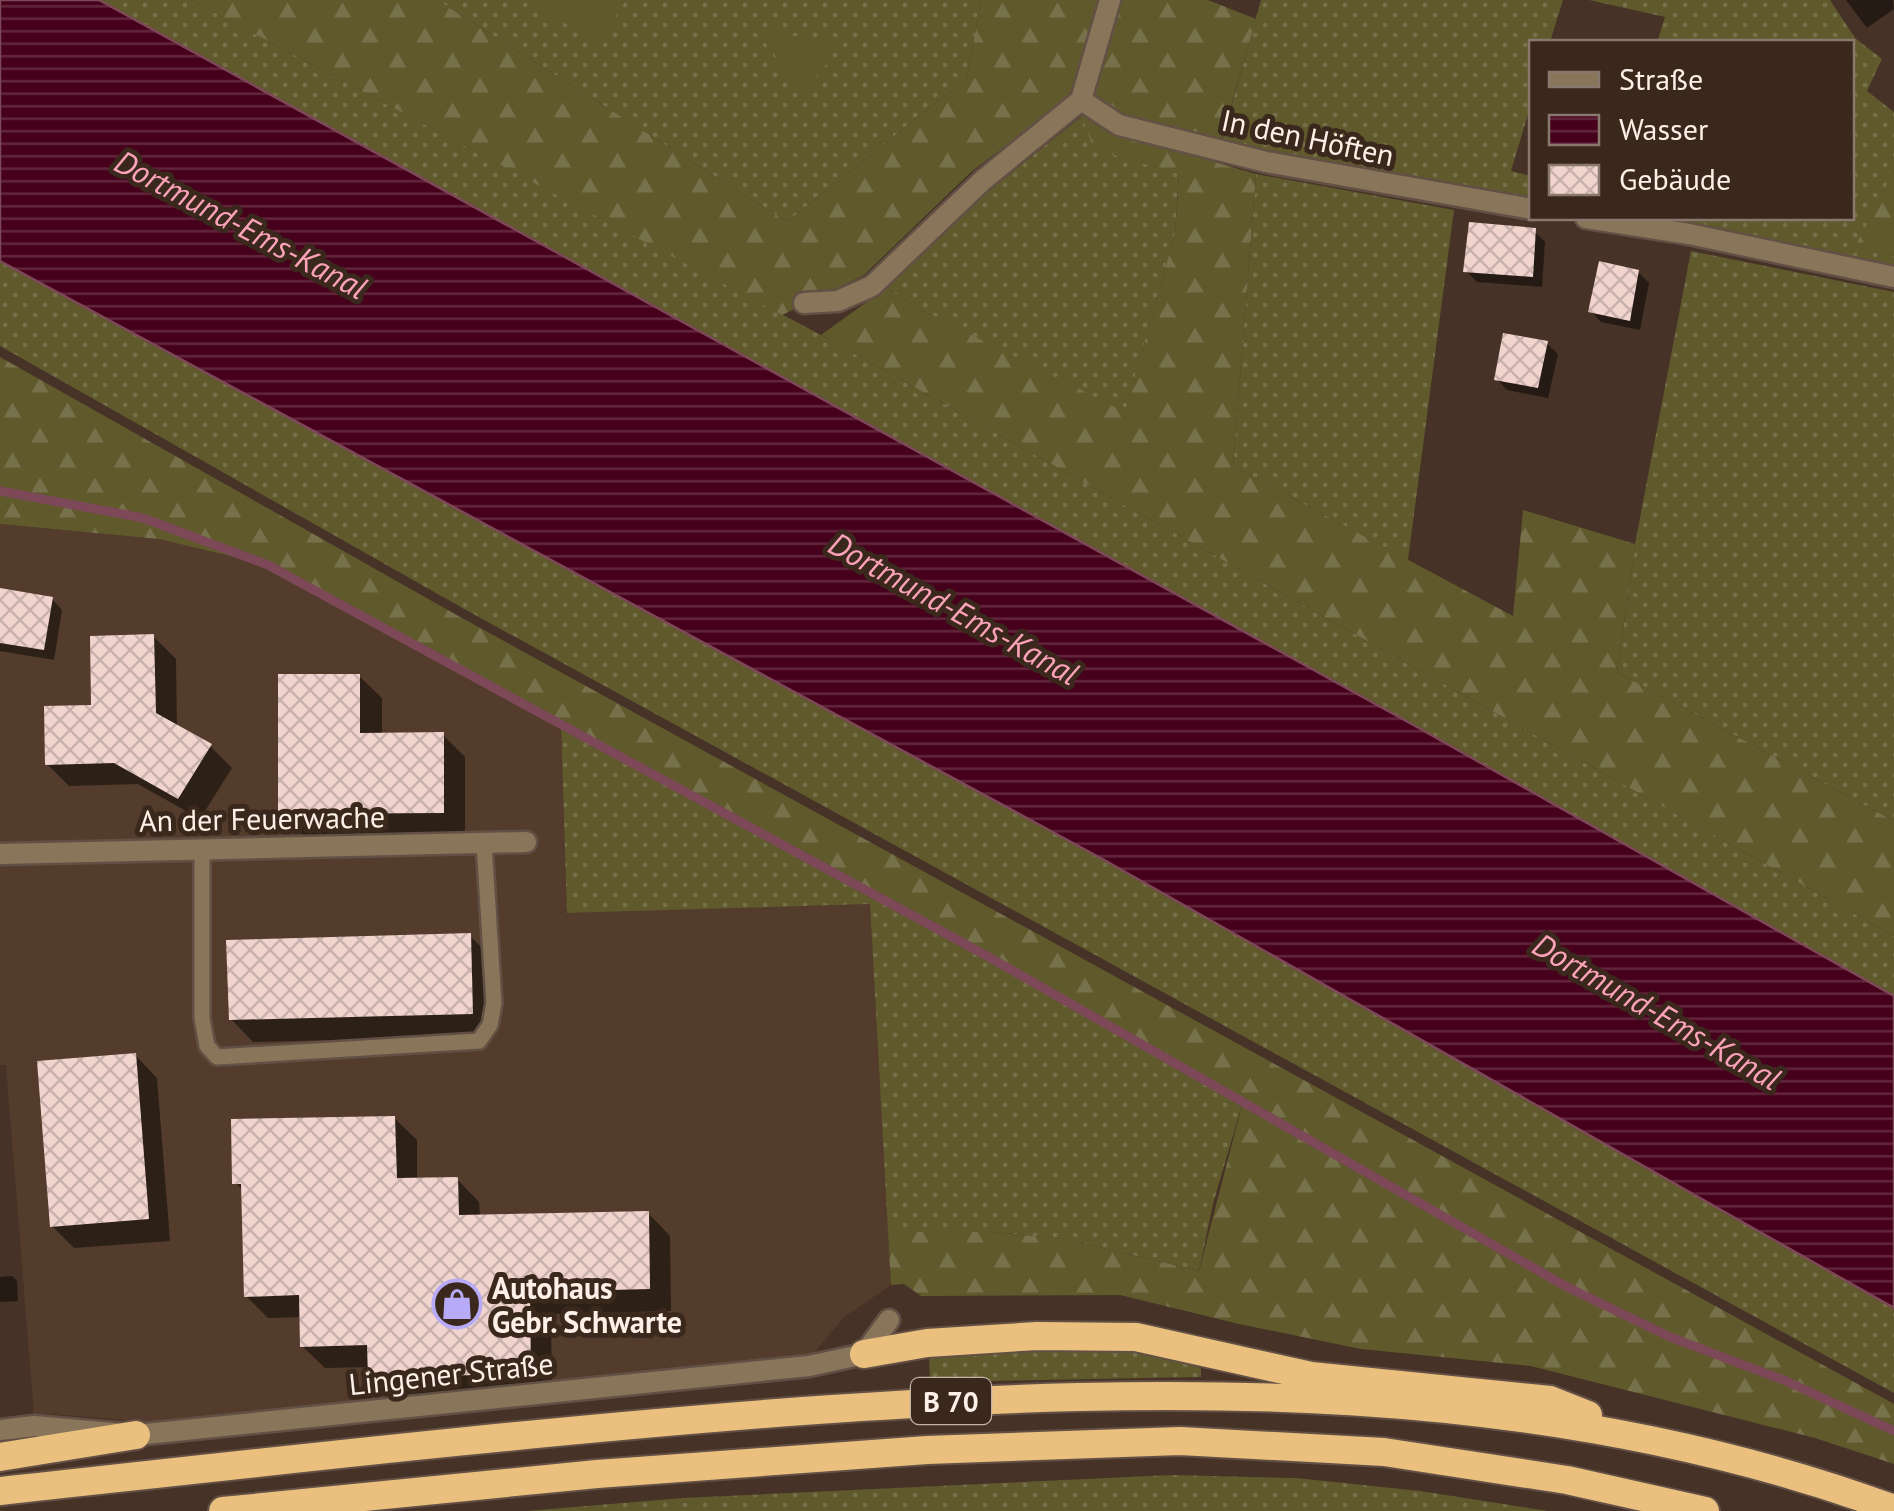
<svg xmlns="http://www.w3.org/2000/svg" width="1894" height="1511" viewBox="0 0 1894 1511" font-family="'PT Sans',sans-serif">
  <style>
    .built { fill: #543c2c }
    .grass { fill: url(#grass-dots) }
    .forest { fill: url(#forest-firs) }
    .pitch { fill: #5f592c }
    .water { fill: url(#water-rules); stroke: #7d4858; stroke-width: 2.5 }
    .shadow { fill: #0007 }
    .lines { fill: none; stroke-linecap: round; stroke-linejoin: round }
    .stream { stroke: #7d4858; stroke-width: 9 }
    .building { fill: url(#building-cross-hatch) }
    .service-casing { stroke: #635045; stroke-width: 20 }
    .minor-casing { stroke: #635045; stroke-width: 25 }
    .trunk-casing { stroke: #635045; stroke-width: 32 }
    .service { stroke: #89765a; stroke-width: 15 }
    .minor { stroke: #89765a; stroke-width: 20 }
    .trunk { stroke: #ebc07e; stroke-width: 28 }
    .labels { text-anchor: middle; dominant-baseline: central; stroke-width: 10; stroke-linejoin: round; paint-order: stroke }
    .shield { fill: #3b281d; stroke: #c3b4ab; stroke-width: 2.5 }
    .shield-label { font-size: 28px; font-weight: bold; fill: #fdf0e8 }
    .street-label { font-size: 30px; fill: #fdf0e8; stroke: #3b281d }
    .poi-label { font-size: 30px; font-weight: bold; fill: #fdf0e8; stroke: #3b281d; text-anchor: start }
    .water-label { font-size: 32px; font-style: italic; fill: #fba2b8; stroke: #3b281d }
  </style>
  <defs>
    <pattern id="grass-dots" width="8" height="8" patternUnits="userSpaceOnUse" patternTransform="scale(2.5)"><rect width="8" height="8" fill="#5f592c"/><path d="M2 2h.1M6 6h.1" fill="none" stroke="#77714b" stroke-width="1.8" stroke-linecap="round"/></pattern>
    <pattern id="forest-firs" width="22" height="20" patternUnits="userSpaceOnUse" patternTransform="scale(2.5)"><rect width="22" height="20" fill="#5f592c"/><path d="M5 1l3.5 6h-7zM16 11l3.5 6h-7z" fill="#77714b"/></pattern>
    <pattern id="water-rules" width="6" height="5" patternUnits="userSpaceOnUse" patternTransform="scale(2.5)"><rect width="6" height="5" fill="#46001b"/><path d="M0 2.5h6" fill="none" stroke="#62263c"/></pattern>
    <pattern id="building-cross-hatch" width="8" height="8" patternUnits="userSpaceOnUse" patternTransform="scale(2.5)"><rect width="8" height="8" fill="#f2d4cf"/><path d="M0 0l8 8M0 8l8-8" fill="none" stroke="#c8b1ad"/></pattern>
  </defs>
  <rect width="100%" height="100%" fill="#463226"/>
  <polygon class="built" points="0,524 159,539 268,565 561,726 567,913 870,904 891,1285 843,1318 810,1358 148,1422 51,1414 34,1415 6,1065 0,1065"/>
  <g class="grass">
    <polygon points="99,0 191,0 821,335 1894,936 1894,996 1417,727"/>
    <polygon points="437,0 981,0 967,78 787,222"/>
    <polygon points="1261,0 1563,0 1550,42 1532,42 1531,104 1511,171 1531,176 1531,197 1267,152 1222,140"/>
    <polygon points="1589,0 1830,0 1855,38 1882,59 1867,91 1894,112 1894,171 1856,247 1894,256 1894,269 1648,218 1852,218 1852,42 1657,42 1665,17"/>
    <polygon points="1082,116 1095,149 1179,173 1175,233 1125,413 914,306 886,288 991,189"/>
    <polygon points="1256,174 1454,210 1408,560 1233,466"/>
    <polygon points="1691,251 1894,292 1894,821 1617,672 1635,544"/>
    <polygon points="0,261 1106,861 1894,1308 1894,1393 466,610 0,346"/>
    <polygon points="561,726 987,956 1243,1101 1213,1204 1199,1271 1065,1239 994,1232 888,1232 870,904 567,913"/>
    <polygon points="1127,1349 1172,1356 1201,1368 1201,1377 930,1382 929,1355"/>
    <polygon points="1171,1475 1296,1478 1420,1491 1548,1511 526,1511 683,1498"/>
  </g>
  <g class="forest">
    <polygon points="191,0 437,0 787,222 967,78 981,0 1208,0 1256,19 1215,162 1256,174 1233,466 1513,616 1523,510 1635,544 1617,672 1894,821 1894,936 821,335 886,288 914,306 1125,412 1175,233 1179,174 1094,149 1073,95 971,172 864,275 782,315"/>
    <polygon points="1894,171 1894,256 1855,247"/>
    <polygon points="0,357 462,618 1894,1404 1894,1464 1815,1438 1531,1366 1361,1349 1239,1324 1120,1295 921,1296 904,1284 891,1285 888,1232 994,1232 1065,1239 1199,1271 1243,1101 987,956 268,565 159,539 0,524"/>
  </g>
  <g class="pitch">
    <polygon points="528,0 626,0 598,44"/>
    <polygon points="753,20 760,28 834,45 826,65 803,91 757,32 747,31"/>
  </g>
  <polygon class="water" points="0,0 99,0 1417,727 1894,996 1894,1308 1106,861 0,261"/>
  <g class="shadow">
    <polygon points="1846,0 1893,0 1894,9 1867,28"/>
    <polygon points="1534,231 1545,242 1542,287 1477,282 1466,271"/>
    <polygon points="1638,272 1649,283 1640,330 1601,322 1591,311"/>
    <polygon points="1547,344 1558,354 1548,398 1507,390 1497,379"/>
    <polygon points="0,591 52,599 62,610 54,660 0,651"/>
    <polygon points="154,637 176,659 177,728 210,746 232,768 200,819 138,784 69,786 47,764"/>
    <polygon points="359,676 382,698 382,735 443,735 465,757 465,834 303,835 281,813"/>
    <polygon points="470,936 492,958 494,1036 253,1042 231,1019"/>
    <polygon points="135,1055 157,1078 170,1241 74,1248 52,1226"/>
    <polygon points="394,1118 417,1140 417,1180 457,1179 479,1202 480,1217 648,1213 670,1236 671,1311 551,1314 552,1395 393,1398 370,1376 370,1367 325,1368 302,1346 302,1317 268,1318 246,1296 244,1192 235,1182"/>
    <polygon points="12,1276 17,1281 18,1301 0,1302 0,1277"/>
  </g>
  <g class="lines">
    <polyline class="stream" points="0,491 143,518 268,565 987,956 1567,1287 1670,1337 1786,1381 1894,1431"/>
  </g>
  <g class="building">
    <polygon points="1469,222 1536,228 1533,277 1463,272"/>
    <polygon points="1599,261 1639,270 1630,321 1588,312"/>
    <polygon points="1503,333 1548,341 1538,388 1494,380"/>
    <polygon points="0,588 53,597 44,650 0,643"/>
    <polygon points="154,634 156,713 212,744 178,799 114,763 45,765 44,706 91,705 90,636"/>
    <polygon points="278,674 360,674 360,733 444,732 444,813 278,814"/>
    <polygon points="471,933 473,1014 229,1020 226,940"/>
    <polygon points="136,1053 149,1219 50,1227 37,1061"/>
    <polygon points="395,1116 397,1178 458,1177 459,1215 649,1211 650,1289 530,1292 531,1374 368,1377 367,1345 300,1347 299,1295 244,1297 241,1184 232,1184 231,1119"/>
  </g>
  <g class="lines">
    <g class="service-casing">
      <polyline id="service" points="202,849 202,1018 207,1046 217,1057 479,1041 490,1025 494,1003 484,843"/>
    </g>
    <g class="minor-casing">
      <g id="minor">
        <polyline points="1081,100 1119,125 1266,162 1532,209"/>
        <polyline points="1586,218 1689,234 1894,277"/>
        <polyline points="804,303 838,301 872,286 982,181 1081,100 1110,0"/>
        <polyline points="0,854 526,842"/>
        <polyline points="0,1430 34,1426 136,1435 809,1366 864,1354 889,1320"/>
      </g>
    </g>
    <g class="trunk-casing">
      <g id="trunk">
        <polyline points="864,1354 927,1343 1037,1336 1136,1337 1311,1376 1550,1400 1588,1415"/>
        <polyline points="0,1457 136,1435"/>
        <path d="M0,1491c267,-29 535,-60 803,-80 368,-26 739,-32 1091,98"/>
        <polyline points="223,1511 597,1474 927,1450 1180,1441 1384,1452 1567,1480 1705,1511"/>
      </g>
    </g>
    <use href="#service" class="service"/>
    <use href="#minor" class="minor"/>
    <use href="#trunk" class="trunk"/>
  </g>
  <defs>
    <g id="shop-ring" transform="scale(2.5)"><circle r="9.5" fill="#3b281d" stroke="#b7abf8" stroke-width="1.5"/><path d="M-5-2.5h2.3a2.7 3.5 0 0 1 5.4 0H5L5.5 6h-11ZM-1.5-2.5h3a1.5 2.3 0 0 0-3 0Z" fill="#b7abf8"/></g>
  </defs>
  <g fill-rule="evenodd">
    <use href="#shop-ring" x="457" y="1304"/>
  </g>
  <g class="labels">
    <rect class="shield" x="911" y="1378" width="80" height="46" rx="8"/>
    <g class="shield-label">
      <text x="951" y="1401">B 70</text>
    </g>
    <g class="street-label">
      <text transform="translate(1308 137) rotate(12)">In den Höften</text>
      <text transform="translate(262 818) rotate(-1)">An der Feuerwache</text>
      <text transform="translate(451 1373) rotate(-6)">Lingener Straße</text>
    </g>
    <g class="poi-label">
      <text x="492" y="1287">Autohaus<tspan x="492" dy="34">Gebr. Schwarte</tspan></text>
    </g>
    <g class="water-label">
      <text transform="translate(241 224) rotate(28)">Dortmund-Ems-Kanal</text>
      <text transform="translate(954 608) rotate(29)">Dortmund-Ems-Kanal</text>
      <text transform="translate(1657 1011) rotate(30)">Dortmund-Ems-Kanal</text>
    </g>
  </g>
  <rect x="1529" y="40" width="325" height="180" fill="#3b281d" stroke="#89786e" stroke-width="2.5"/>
  <rect x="1549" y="72" width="50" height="15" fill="#89765a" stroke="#89786e" stroke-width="2.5"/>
  <text x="1619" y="90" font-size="30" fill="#fdf0e8">Straße</text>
  <rect x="1549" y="115" width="50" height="30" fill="url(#water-rules)" stroke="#89786e" stroke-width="2.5"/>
  <text x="1619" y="140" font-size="30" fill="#fdf0e8">Wasser</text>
  <rect x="1549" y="165" width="50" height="30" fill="url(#building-cross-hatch)" stroke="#89786e" stroke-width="2.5"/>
  <text x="1619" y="190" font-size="30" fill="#fdf0e8">Gebäude</text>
</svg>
